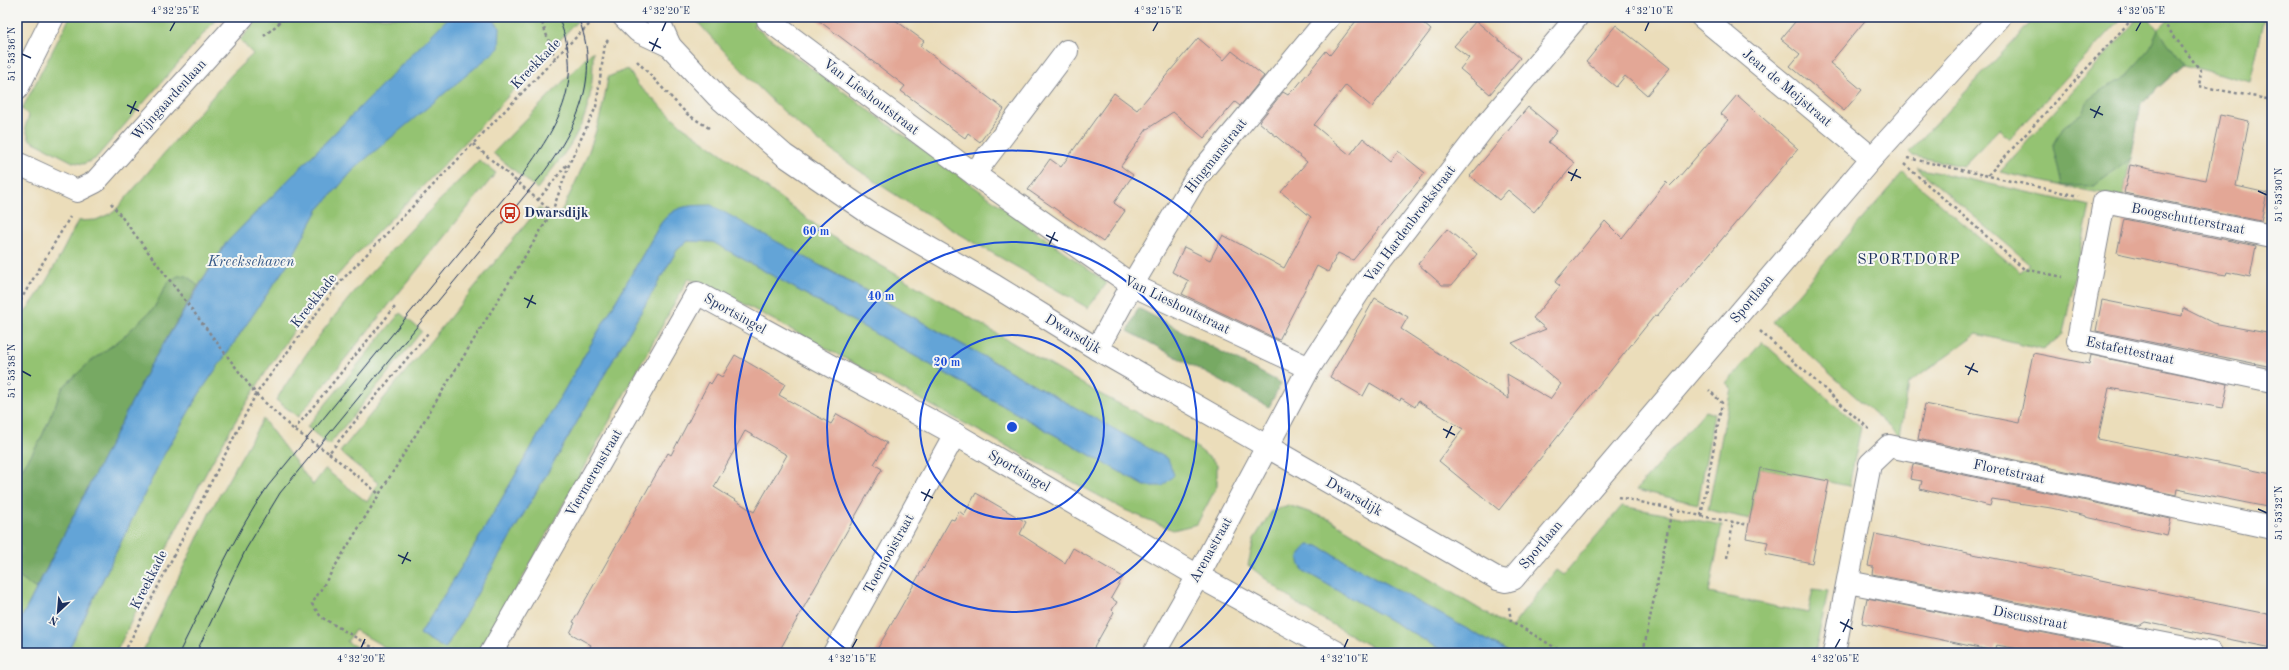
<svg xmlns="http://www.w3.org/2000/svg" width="2289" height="670" viewBox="0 0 2289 670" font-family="'Old Standard TT',serif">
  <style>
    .green { fill: #94c372; stroke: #587968; fill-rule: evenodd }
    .forest { fill: #77a964; stroke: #496c61 }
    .water { fill: #64a4d7; stroke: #406a9a }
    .building { fill: #e3a796; fill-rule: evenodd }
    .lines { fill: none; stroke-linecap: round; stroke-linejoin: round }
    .minor-casing { stroke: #83868c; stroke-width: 24 }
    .tertiary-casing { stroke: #83868c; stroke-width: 24 }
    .path { stroke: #83868c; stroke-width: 2.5; stroke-dasharray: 3 3; stroke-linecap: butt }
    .minor { stroke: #fff; stroke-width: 22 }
    .tertiary { stroke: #fff; stroke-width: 22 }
    .tram { stroke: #1b2f5e; stroke-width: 1 }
    .ticks { fill: none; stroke: #1b2f5e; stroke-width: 1.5 }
    .ring { fill: none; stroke: #1d4ed8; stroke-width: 2 }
    .labels { text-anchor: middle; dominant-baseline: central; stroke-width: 4; stroke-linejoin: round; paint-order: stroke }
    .street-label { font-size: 14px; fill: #1b2f5e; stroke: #f6f6f2 }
    .poi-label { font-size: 14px; font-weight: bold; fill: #1b2f5e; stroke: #f6f6f2; text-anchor: start }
    .neighbourhood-label { font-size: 15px; letter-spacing: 1px; fill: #1b2f5e; stroke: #f6f6f2 }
    .water-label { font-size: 15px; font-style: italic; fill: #355888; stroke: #f6f6f2 }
    .centre { fill: #1d4ed8; stroke: #f6f6f2; stroke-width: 2 }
    .ring-label { font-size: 12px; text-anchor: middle; font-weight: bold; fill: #1d4ed8; stroke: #f6f6f2; stroke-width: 4; stroke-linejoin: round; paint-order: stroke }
    .neatline { fill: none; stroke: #1b2f5e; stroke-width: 1.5 }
    .ticks-label { font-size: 10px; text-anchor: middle; fill: #1b2f5e }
  </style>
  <rect width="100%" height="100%" fill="#f6f6f2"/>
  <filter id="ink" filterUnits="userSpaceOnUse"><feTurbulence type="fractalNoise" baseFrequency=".025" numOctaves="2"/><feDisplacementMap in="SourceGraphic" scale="8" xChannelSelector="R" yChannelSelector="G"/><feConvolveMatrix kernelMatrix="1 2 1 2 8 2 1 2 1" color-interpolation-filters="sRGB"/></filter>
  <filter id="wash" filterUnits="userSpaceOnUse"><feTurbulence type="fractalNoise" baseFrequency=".012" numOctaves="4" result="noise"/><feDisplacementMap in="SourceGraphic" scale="16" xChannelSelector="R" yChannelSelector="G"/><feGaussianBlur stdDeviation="0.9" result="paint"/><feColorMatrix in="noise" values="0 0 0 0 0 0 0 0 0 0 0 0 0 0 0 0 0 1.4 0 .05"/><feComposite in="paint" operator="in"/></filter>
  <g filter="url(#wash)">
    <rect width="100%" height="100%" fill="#ebddba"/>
    <g class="green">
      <polygon points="70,17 218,17 95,159 83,164 73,162 30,140 25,127 29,116 22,109"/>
      <path d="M260,17h189l-223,226 -28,43 -11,-10 -19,6 -14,26 -33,31 -30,22 -28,26 -23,54 -23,36v-156c27,-29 43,-66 61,-100l18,-1 18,-8 117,-137 22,-21 -13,-14z"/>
      <path d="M491,17h90c-51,55 -102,112 -155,166 -40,41 -82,81 -116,126 -80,106 -137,225 -194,344h-49l95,-195 37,-64 92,-135 27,-49 39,-44 143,-138z"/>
      <path d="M693,17h67l-7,9 354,257 -19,25c-90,-53 -185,-102 -268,-166 -47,-36 -87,-81 -127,-125z"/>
      <polygon points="2036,17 2123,17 2009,139 1999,129 1963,166 1913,156 1909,152"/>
      <polygon points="2139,17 2148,17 2158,30 2168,19 2167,17 2265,17 2250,82 2184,65 2141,103 2123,197 2062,186 2000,172"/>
      <path d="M593,51c1,68 -16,87 -56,138l-44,-36z"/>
      <path d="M628,69l10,16 44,41 40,28 107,81 269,158 65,33 31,19 23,19v22l-20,38 -24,6 -48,-20 -418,-226 -19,-5 -207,374h-86l-40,-23 -8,12 20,11h-225l70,-145 51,-89 50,66 12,-16 42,33 11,-19 -38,-31 199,-244 17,13c26,-49 44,-89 52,-144zM661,223l163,44 343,192 -22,27 -432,-244 -25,-1 -11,9 -232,399 -25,-15 55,-89z"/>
      <path d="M479,160l17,13 -198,244 -22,-17c18,-28 36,-56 57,-82 44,-57 97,-107 146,-158z"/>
      <polygon points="1917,168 2090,206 2063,334 2043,350 1977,334 1908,384 1899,436 1773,322 1903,172 2020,272 2030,264"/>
      <polygon points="400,313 422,331 329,445 307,427"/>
      <polygon points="1762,342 1861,427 1849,486 1760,468 1750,519 1708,510 1731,388 1726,384"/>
      <polygon points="1705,411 1714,414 1698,504 1636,490"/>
      <polygon points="1288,505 1329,519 1511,628 1556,570 1563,575 1622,506 1722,525 1709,593 1808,613 1813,589 1828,591 1815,653 1510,653 1318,546 1308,545 1304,571 1447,653 1382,653 1300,606 1248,565 1254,539 1271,512"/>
      <polygon points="17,576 36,589 17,627"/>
    </g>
    <g class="forest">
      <polygon points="2158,30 2184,64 2141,103 2131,159 2094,186 2062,186 2053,146 2064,126 2083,113 2088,100 2103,89 2122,80 2149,50"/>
      <polygon points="178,276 187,276 198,286 150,366 36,589 17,576 17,477 40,441 63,387 91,361 121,339 154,308 168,282"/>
      <polygon points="1138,308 1281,383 1269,407 1128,331"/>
    </g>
    <g class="water">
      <polygon points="449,17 491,17 500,28 499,48 357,166 318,210 291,259 199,394 162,458 67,653 17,653 17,627 150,366 226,243"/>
      <path d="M711,205l457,254 6,16 -11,11h-18l-432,-244 -25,-1 -11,9 -232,399 -25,-15 55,-89 186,-322c15,-19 28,-17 50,-18z"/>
      <path d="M1308,545l10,1 192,107h-63l-143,-82c-9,-11 -5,-18 4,-26z"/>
    </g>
    <g id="blocks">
      <g class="building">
        <polygon points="814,17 891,17 924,41 920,46 1004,109 980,142 968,133 965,138 901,91 905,86"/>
        <polygon points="1359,17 1416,17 1431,30 1372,107 1346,85 1314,125 1350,155 1363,138 1390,161 1398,151 1425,173 1353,260 1338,253 1328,272 1317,266 1279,340 1182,294 1189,281 1172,272 1184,247 1210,260 1223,235 1284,268 1311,217 1281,192 1307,162 1259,122 1283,92 1288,95 1293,89 1294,90 1326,51 1330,55"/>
        <polygon points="1799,17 1868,17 1830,63 1862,90 1844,111 1790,66 1800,54 1781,39"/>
        <polygon points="1476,21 1520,58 1490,94 1460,69 1469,58 1454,46"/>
        <polygon points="1616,25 1670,68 1647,95 1625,76 1616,87 1586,62"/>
        <polygon points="1198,38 1224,60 1232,51 1264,76 1240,106 1235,102 1204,138 1173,112 1147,129 1121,166 1133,175 1114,203 1125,211 1103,242 1028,190 1050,159 1061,167 1114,93 1137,110"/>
        <polygon points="1737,95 1798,149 1657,316 1655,315 1499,510 1439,461 1463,429 1418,401 1415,407 1401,398 1400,401 1370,383 1363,396 1330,377 1375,298 1408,317 1401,329 1509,399 1507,374 1550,399 1561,384 1512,343 1546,329 1533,318 1560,286 1555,282 1605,221 1622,238 1666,182 1670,186 1679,177 1728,120 1721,114"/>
        <polygon points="1528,107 1557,131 1548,142 1575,163 1534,212 1508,190 1499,200 1470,176"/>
        <polygon points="2220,115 2249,121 2236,186 2267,193 2261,221 2124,193 2130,165 2206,180"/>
        <polygon points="2124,219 2256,246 2250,277 2227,272 2226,275 2202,271 2117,253"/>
        <polygon points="1447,229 1477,254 1452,285 1442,285 1418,264"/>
        <polygon points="2102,300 2182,316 2183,308 2213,323 2272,334 2272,367 2096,331"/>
        <polygon points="2033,353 2089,364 2091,355 2228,384 2223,408 2109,388 2098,439 2272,474 2272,508 2177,489 2176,495 1918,439 1925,404 2019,423"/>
        <path d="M735,355l50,29 -6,11 52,29 6,-10 50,29 -13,21 8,5 -104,184h-191l4,-8 -21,-12 5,-10 -2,-1 95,-169 3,2 38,-73 2,2 6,-10 5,3zM745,431l42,24 -33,57 -40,-25z"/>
        <polygon points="1913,464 2171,519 2167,535 2086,517 2086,516 2051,508 1992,499 1990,506 1920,489 1922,481 1910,479"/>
        <polygon points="1760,468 1829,481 1812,563 1765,554 1768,542 1746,538"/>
        <polygon points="976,493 1026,522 1020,534 1065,563 1073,548 1123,577 1111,598 1117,602 1112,610 1114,612 1091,653 875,653 951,519 954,520 959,511 964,515"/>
        <polygon points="1875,534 2272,615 2272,648 2145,622 2139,626 1872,574 1873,567 1868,566"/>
        <polygon points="1867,598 2126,649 2125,653 2043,653 1996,645 1994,651 1862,623"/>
      </g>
    </g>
  </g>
  <g filter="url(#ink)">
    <use href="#blocks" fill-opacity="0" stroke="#83868c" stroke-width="1"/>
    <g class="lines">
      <g class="minor-casing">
        <g id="minor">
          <polyline points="1702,17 1872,158"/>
          <polyline points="768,20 974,174 1132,285 1309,368"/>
          <polyline points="17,89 53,17"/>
          <polyline points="17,163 77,191 95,182 243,17"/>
          <polyline points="974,174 1067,51"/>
          <polyline points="2272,236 2104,202 2078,340 2272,381"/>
          <polyline points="1097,349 1132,285 1196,178 1329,17"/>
          <polyline points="1848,582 2211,653"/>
          <polyline points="491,653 697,293 955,434 1198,576 1338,653"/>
          <polyline points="834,653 955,434"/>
          <polyline points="1154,653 1198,576 1309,368 1368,278 1489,121 1577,17"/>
          <polyline points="1834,653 1870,464 1889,446 2272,528"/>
        </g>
      </g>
      <g class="tertiary-casing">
        <g id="tertiary">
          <polyline points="624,17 638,31 670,46"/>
          <polyline points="657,17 670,46 717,96 784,155 872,215 995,286 1097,349 1498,579 1506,581 1513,579 1872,158 2000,17"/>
        </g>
      </g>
      <g class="path">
        <polyline points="540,17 555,58"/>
        <polyline points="2159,17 2201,71 2199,86 2272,100"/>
        <polyline points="264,36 286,17"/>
        <polyline points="637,61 687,114 709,128"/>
        <polyline points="473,144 552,212"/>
        <polyline points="1908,158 2078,196"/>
        <polyline points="1904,164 2024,269 2063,277"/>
        <polyline points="1988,175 2134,17"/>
        <polyline points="538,200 568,163"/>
        <polyline points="111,203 256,394 294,430 329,453 428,333"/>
        <polyline points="17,306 70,217"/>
        <polyline points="1760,331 1869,429"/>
        <polyline points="294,430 395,307"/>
        <polyline points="329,453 379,494"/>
        <polyline points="1618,497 1672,509 1643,653"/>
        <polyline points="1672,509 1701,516 1722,403 1709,390"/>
        <polyline points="1701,516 1749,525"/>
        <polyline points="1727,558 1733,522"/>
        <polyline points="1509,607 1511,621 1564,653"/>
        <polyline points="124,653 256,394 340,282 568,45 597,17"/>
        <polyline points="382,653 321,617 312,604 552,212 570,162 596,107 605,44 608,40"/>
      </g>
      <use href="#minor" class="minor"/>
      <use href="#tertiary" class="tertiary"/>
      <g class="tram">
        <path d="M179,653c28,-56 53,-115 89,-167l249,-304c39,-53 70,-98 41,-165"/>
        <path d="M196,653l50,-104 34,-56 261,-317c36,-48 61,-99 37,-159"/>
      </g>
    </g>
  </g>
  <path class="ticks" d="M170,31l5,-9M662,31l4,-9M1153,31l5,-9M1645,31l4,-9M2136,31l5,-9M649,42l12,6M652,51l6,-13M22,54l9,4M127,105l12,6M2090,109l13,6M130,114l6,-13M2094,118l6,-12M1568,172l13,6M1571,181l6,-12M2258,191l9,4M1046,235l12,6M1049,245l6,-13M524,298l12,6M527,308l6,-13M1965,366l13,6M22,371l9,5M1968,375l6,-12M1443,429l12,6M1446,438l6,-12M921,492l12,6M924,501l6,-12M2258,509l9,4M398,555l13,6M402,564l6,-12M1840,622l13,7M1843,632l6,-13M361,648l4,-9M852,648l5,-9M1344,648l4,-9M1835,648l5,-9"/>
  <g class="ring">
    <circle cx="1012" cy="427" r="92"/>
    <circle cx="1012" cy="427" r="185"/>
    <path d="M851 653A277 277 0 1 1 1173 653"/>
  </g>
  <defs>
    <g id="bus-ring" transform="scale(1)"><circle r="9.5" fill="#f6f6f2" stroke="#c8321e" stroke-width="1.5"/><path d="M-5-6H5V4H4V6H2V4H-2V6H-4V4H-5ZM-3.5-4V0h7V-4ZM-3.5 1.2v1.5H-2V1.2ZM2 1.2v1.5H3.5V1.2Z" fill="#c8321e"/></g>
  </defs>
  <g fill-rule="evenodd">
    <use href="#bus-ring" x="510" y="213"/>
  </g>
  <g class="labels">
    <g class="street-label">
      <text transform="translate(536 64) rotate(-46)">Kreekkade</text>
      <text transform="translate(1787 88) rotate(40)">Jean de Meijstraat</text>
      <text transform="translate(871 97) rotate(37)">Van Lieshoutstraat</text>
      <text transform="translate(169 100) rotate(-48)">Wijngaardenlaan</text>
      <text transform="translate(1216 156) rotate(-52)">Hingmanstraat</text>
      <text transform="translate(2188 219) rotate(11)">Boogschutterstraat</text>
      <text transform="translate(1410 224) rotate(-53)">Van Hardenbroekstraat</text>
      <text transform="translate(1752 299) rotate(-50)">Sportlaan</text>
      <text transform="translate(314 301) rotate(-52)">Kreekkade</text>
      <text transform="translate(1177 305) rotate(26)">Van Lieshoutstraat</text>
      <text transform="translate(735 314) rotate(29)">Sportsingel</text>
      <text transform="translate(1073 334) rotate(31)">Dwarsdijk</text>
      <text transform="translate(2130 351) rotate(12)">Estafettestraat</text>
      <text transform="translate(1019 471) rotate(30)">Sportsingel</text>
      <text transform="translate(2009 472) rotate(12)">Floretstraat</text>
      <text transform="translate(594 473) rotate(-60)">Viermerenstraat</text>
      <text transform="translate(1354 497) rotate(30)">Dwarsdijk</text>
      <text transform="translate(1541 545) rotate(-50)">Sportlaan</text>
      <text transform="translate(1211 550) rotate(-61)">Arenastraat</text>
      <text transform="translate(889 554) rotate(-61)">Toernooistraat</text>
      <text transform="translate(149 580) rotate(-63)">Kreekkade</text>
      <text transform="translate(2030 618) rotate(11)">Discusstraat</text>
    </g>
    <g class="poi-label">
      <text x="524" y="213">Dwarsdijk</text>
    </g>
    <g class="neighbourhood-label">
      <text x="1909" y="260">SPORTDORP</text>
    </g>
    <g class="water-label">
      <text x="251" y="262">Kreeksehaven</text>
    </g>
  </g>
  <circle cx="1012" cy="427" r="6" class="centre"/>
  <g class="ring-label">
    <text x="816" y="235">60 m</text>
    <text x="881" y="300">40 m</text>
    <text x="947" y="366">20 m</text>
  </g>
  <rect width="2289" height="670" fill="none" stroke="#f6f6f2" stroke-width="44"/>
  <g transform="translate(58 612) rotate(206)" stroke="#f6f6f2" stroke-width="3" paint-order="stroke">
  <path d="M0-3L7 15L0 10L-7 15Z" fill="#1b2f5e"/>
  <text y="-6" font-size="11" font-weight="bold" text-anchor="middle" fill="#1b2f5e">N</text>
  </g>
  <rect x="22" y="22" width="2245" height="626" class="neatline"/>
  <g class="ticks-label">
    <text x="175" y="14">4°32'25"E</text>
    <text x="666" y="14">4°32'20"E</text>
    <text x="1158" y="14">4°32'15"E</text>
    <text x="1649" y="14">4°32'10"E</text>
    <text x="2141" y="14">4°32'05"E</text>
    <text transform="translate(11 54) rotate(-90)" y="4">51°53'36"N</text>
    <text transform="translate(2278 195) rotate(-90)" y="4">51°53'30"N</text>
    <text transform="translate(11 371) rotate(-90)" y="4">51°53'38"N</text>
    <text transform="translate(2278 513) rotate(-90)" y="4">51°53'32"N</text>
    <text x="361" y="662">4°32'20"E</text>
    <text x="852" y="662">4°32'15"E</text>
    <text x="1344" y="662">4°32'10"E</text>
    <text x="1835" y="662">4°32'05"E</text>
  </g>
</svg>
